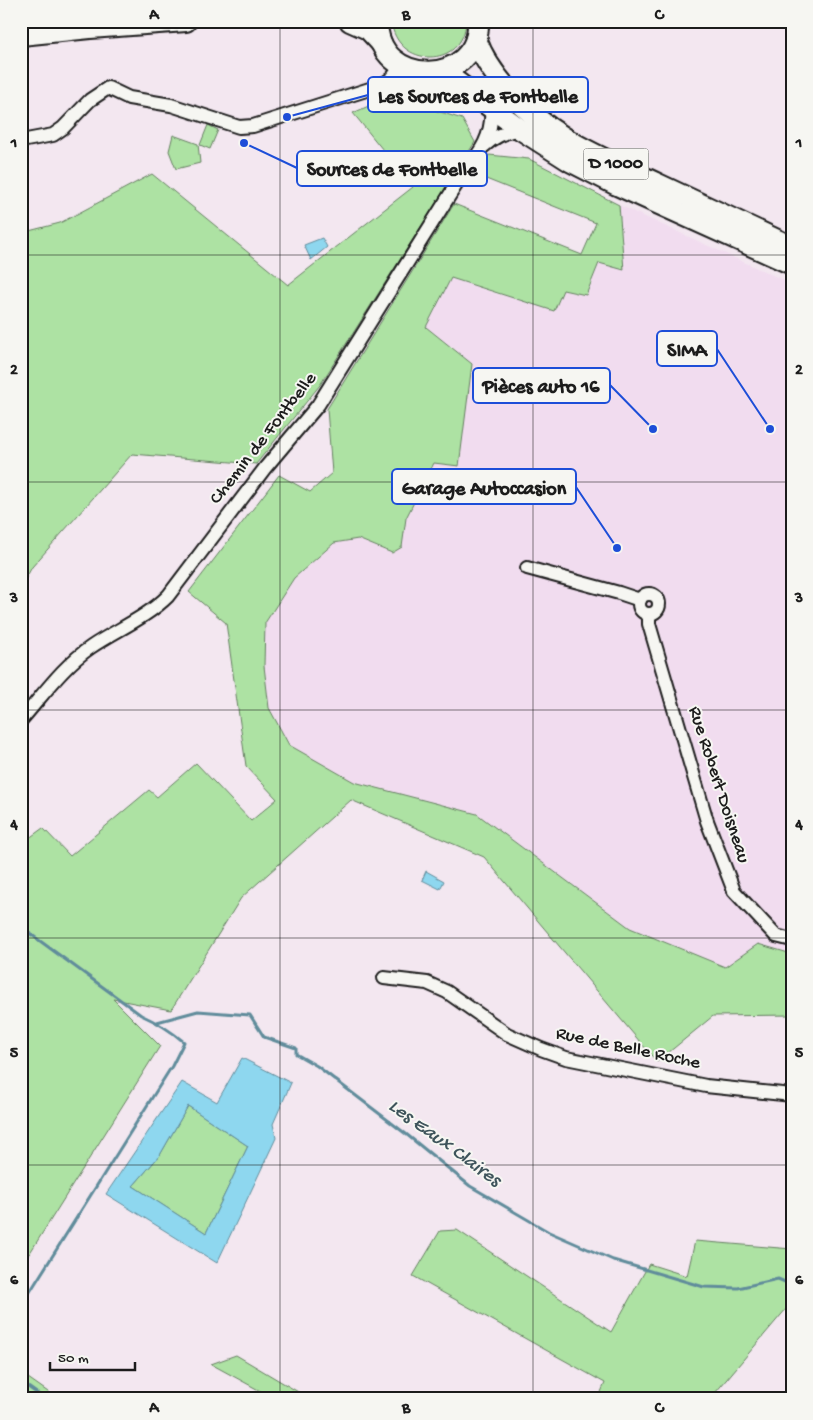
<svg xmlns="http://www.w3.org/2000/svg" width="813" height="1420" viewBox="0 0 813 1420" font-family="'Gochi Hand',sans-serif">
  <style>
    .built { fill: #f1dcef }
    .green { fill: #ade2a3; stroke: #647f60 }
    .water { fill: #8ed7ef; stroke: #608c9b; fill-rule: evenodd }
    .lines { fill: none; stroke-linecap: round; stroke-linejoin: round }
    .stream { stroke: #608c9b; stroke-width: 3 }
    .minor-casing { stroke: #1c1c1c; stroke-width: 16 }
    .primary-casing { stroke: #1c1c1c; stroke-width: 24 }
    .minor { stroke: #f6f6f2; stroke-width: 12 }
    .primary { stroke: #f6f6f2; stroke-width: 20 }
    .grid { fill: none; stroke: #1c1c1c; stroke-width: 1; stroke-opacity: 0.55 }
    .labels { text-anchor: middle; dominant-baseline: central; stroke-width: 4; stroke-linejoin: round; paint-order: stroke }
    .shield { fill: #f6f6f2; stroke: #5d5d5c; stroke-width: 1 }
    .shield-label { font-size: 18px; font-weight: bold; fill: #1c1c1c }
    .street-label { font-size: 19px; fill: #1c1c1c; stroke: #f6f6f2 }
    .water-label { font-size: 20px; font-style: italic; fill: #3e545b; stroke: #f6f6f2 }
    .leader { fill: none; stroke: #1d4ed8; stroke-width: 2 }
    .callout-dot { fill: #1d4ed8; stroke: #f6f6f2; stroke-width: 2 }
    .callout { fill: #f6f6f2; stroke: #1d4ed8; stroke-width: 2 }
    .callout-label { font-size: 20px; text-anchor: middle; font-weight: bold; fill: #1c1c1c }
    .neatline { fill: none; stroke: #1c1c1c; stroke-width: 2 }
    .grid-label { font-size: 16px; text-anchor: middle; font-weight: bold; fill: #1c1c1c }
  </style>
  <rect width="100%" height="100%" fill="#f3e7f0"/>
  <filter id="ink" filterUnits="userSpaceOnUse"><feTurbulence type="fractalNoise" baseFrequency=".02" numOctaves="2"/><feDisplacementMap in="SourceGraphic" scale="10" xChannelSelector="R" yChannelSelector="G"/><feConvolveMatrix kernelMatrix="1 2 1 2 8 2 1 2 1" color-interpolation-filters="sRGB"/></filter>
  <g filter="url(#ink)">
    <polygon class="built" points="619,205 792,284 792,954 758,944 725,967 630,928 477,814 354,782 289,746 269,708 264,666 265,623 294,578 334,543 358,539 392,553 401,547 406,518 434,463 472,364 426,327 451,278 500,295 563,290 586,295 599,263 624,269"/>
    <g class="green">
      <path d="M391,21h75c-2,48 -69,48 -75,0z"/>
      <polygon points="391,96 462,119 475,142 320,385 256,464 132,454 32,567 21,587 21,233 60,223 152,174 288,285 413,187 353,113"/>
      <polygon points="208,125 218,130 210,149 200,145"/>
      <polygon points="173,135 198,144 200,163 176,169 169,151"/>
      <polygon points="489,155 529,159 619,205 624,270 599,263 586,295 563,290 554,311 451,278 426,327 472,364 459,466 434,463 406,518 402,547 392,553 358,539 334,543 294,578 265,623 264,666 269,708 289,745 354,782 477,814 630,928 725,967 758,944 792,954 792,1015 713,1016 657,1062 484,857 351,800 241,898 171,1010 113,999 160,1046 21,1267 21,844 43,828 70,856 149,790 157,797 196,763 251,821 277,799 246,766 226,623 189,592 279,475 310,492 332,473 327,409 454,204 582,255 596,223 476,175"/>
      <polygon points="188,1106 248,1146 206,1233 133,1186 160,1155"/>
      <polygon points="457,1230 611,1332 649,1264 687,1276 695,1241 792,1249 792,1302 710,1399 598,1399 605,1383 413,1276 440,1231"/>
      <polygon points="236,1355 310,1399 275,1399 211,1364"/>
      <polygon points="21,1373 58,1399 21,1399"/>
    </g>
    <g class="water">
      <polygon points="322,238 327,247 311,260 304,245"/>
      <polygon points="426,871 444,881 440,889 422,880"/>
      <path d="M242,1058l49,25 -18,41 3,14 -59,125 -111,-69 76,-112 35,20zM188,1106l60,40 -42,87 -73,-47 27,-31z"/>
    </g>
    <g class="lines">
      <g class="stream">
        <path d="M21,927l120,88c16,7 29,15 43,27l-12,24 -151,240"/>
        <polyline points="157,1022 198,1011 250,1015 264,1037 296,1048 296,1054 317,1066 406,1134 470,1186 549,1232 613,1260 704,1287 738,1288 778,1279 792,1285"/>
        <polyline points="21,1382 45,1399"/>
      </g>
      <g class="minor-casing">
        <g id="minor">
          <polyline points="21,141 53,135 63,128 90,100 108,88 129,98 171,105 239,127 253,126 382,85 392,78 401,66"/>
          <path d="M484,146c10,-9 23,-15 36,-17"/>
          <polyline points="527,568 619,593 640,600"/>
          <circle cx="649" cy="604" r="10"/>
          <polyline points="649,615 649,624 707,821 734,891 776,936 792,940"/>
          <path d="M21,720c22,-25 42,-54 70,-73 25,-17 55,-29 77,-51l97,-128 53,-63 143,-228c17,-22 33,-40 30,-70"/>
          <polyline points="384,978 427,983 447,992 507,1034 541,1049 566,1058 706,1086 792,1095"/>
        </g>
      </g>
      <g class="primary-casing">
        <g id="primary">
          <polyline points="350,21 368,29 381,43"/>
          <path d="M377,21c0,69 104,66 101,0"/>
          <polyline points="21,35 90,28 186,21"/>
          <path d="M476,39c7,20 18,35 32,51 42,49 93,67 150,94 44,21 89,42 134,63"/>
          <polyline points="442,71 520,129 570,161 617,185 792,264"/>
        </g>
      </g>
      <use href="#minor" class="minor"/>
      <use href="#primary" class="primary"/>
    </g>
  </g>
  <path class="grid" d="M280,21v1378M533,21v1378M21,255h771M21,482h771M21,710h771M21,938h771M21,1165h771"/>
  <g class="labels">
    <rect class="shield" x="583.5" y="148.5" width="65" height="31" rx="4"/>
    <g class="shield-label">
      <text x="616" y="164">D 1000</text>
    </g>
    <g class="street-label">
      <text transform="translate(264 439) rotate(-52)">Chemin de Fontbelle</text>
      <text transform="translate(718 785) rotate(72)">Rue Robert Doisneau</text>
      <text transform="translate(628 1049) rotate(12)">Rue de Belle Roche</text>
    </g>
    <g class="water-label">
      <text transform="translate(444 1144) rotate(36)">Les Eaux Claires</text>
    </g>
  </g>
  <path class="leader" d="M287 117L368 95M244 143L297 168M770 429L717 349M653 429L610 385M617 548L576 487"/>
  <g class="callout-dot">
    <circle cx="287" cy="117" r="5"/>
    <circle cx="244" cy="143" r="5"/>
    <circle cx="770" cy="429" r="5"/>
    <circle cx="653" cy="429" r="5"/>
    <circle cx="617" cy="548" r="5"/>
  </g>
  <g class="callout">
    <rect x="368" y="77" width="220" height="35" rx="5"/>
    <rect x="297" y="151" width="190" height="35" rx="5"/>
    <rect x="657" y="331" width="60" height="35" rx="5"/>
    <rect x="473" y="368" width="137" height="35" rx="5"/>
    <rect x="392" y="469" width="184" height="35" rx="5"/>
  </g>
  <g class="callout-label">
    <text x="478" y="102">Les Sources de Fontbelle</text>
    <text x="392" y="175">Sources de Fontbelle</text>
    <text x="687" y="356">SIMA</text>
    <text x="541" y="392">Pièces auto 16</text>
    <text x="484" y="494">Garage Autoccasion</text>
  </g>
  <rect width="813" height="1420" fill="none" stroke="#f6f6f2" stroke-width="55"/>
  <path d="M50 1362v8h85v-8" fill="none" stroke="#1c1c1c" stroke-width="2.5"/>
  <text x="58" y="1362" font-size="15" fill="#1c1c1c" stroke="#f6f6f2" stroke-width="4" paint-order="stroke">50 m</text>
  <rect x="28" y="28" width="758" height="1364" class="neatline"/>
  <g class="grid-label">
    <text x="154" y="19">A</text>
    <text x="406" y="19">B</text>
    <text x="659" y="19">C</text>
    <text x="14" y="147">1</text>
    <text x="799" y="147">1</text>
    <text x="14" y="374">2</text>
    <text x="799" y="374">2</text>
    <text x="14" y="602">3</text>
    <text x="799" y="602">3</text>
    <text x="14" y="829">4</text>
    <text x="799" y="829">4</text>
    <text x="14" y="1057">5</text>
    <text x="799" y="1057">5</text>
    <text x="14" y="1284">6</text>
    <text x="799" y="1284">6</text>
    <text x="154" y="1412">A</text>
    <text x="406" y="1412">B</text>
    <text x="659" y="1412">C</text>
  </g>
</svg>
